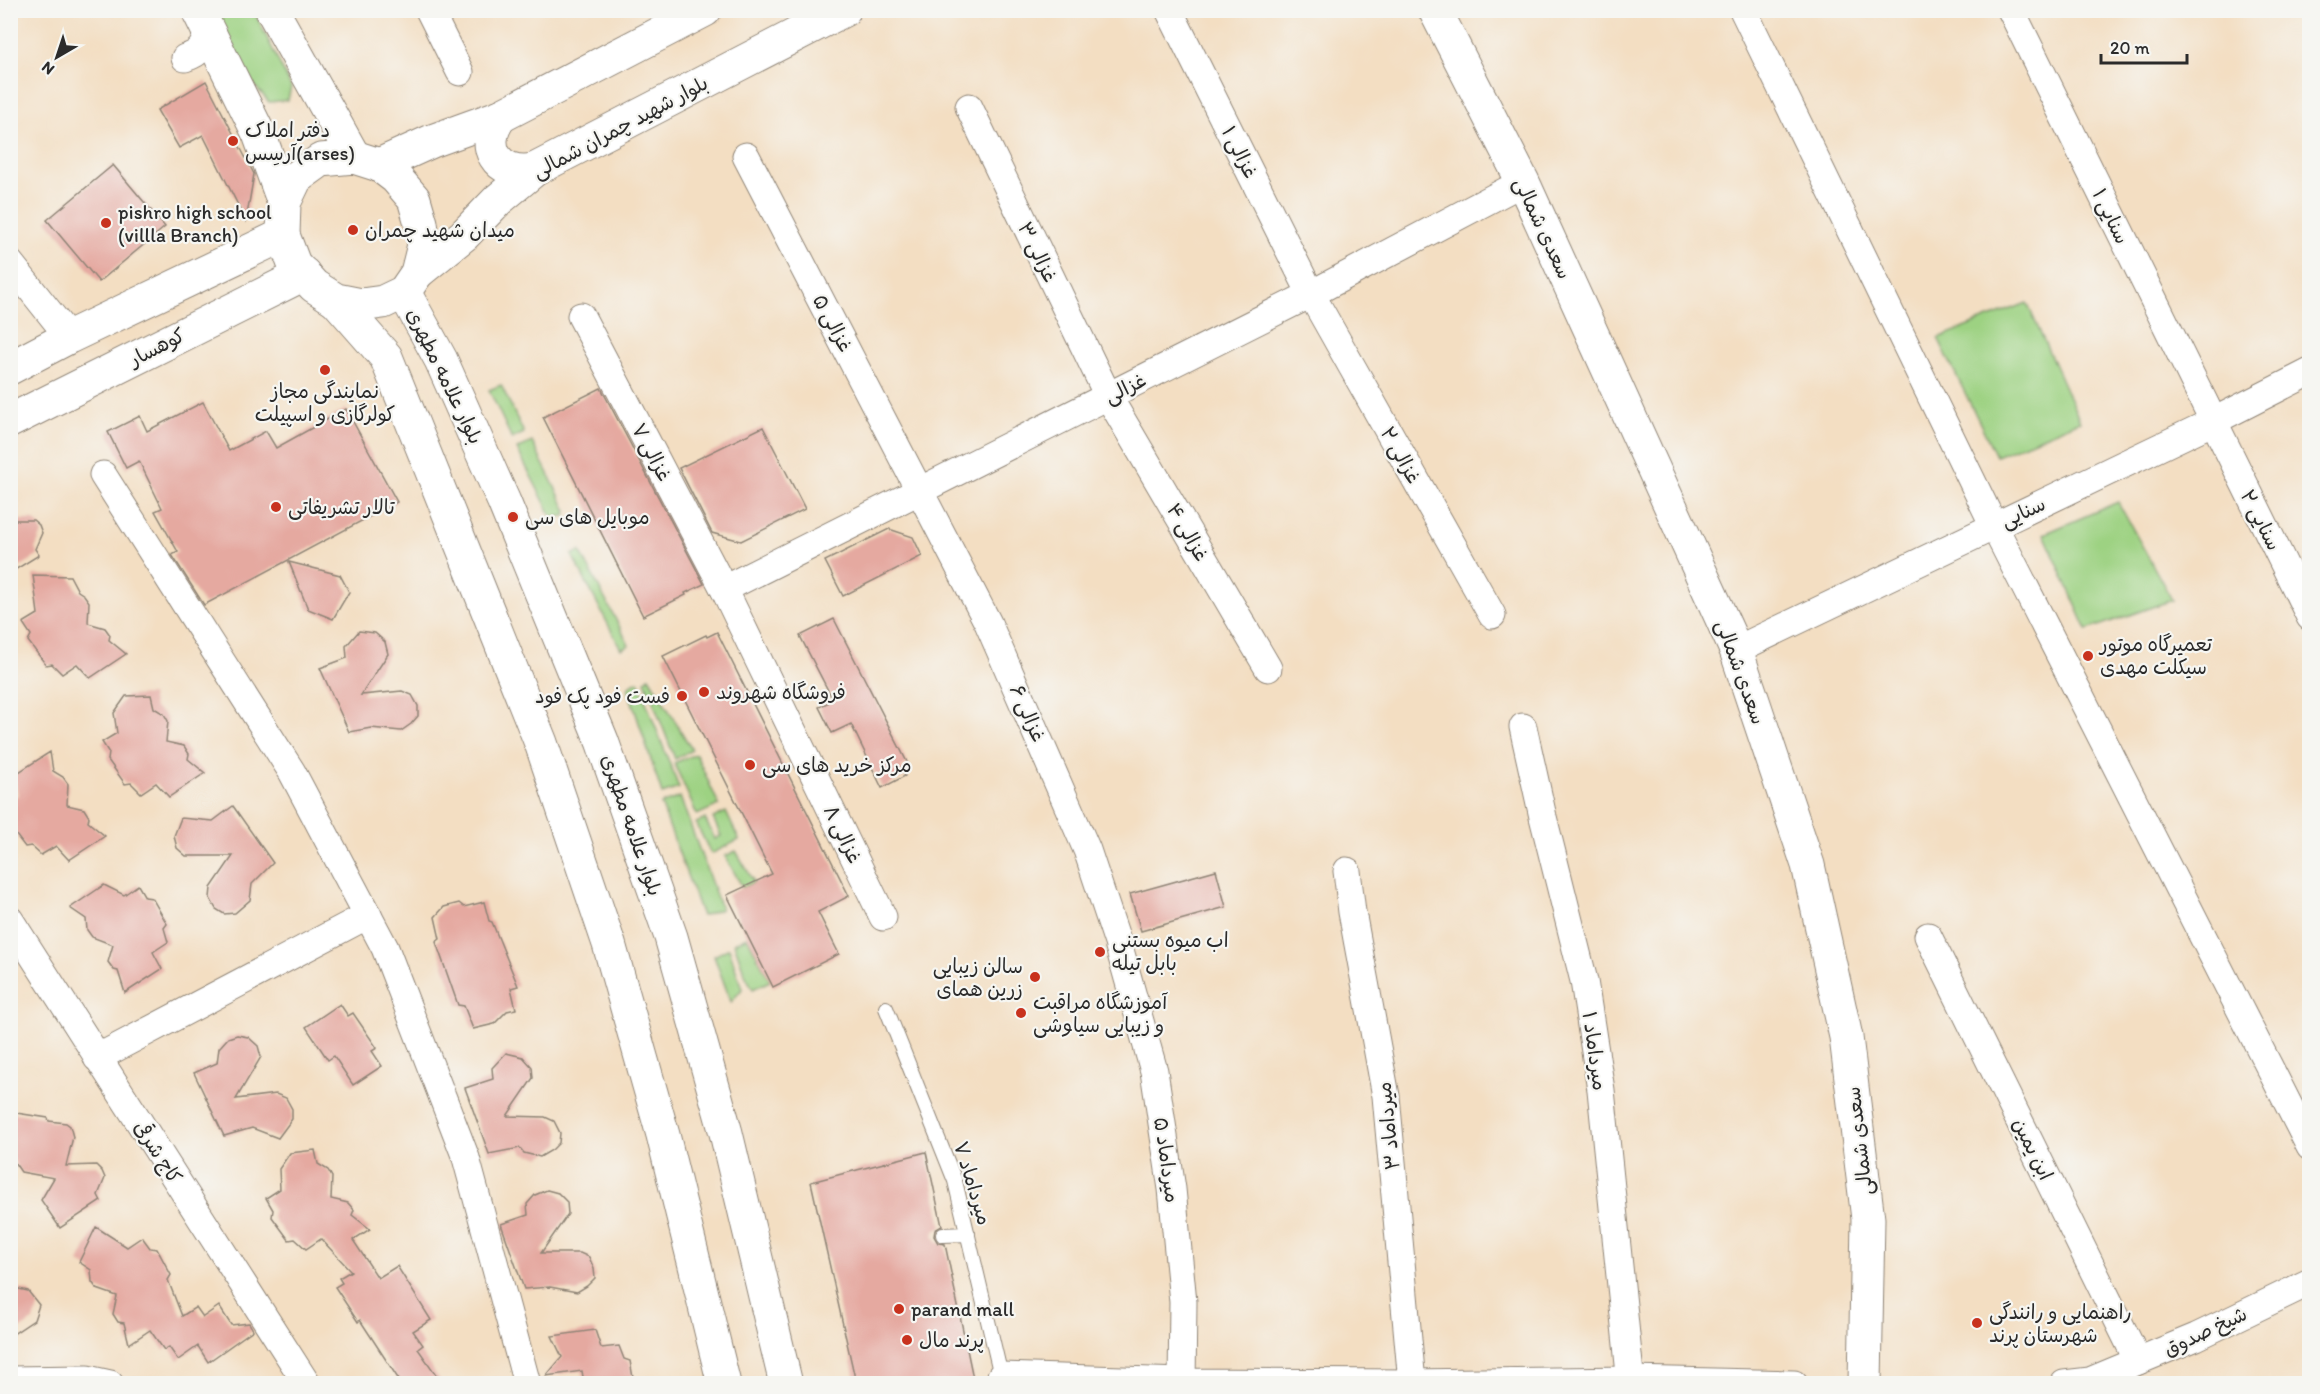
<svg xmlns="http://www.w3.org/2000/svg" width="2320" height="1394" viewBox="0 0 2320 1394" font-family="Itim,'Playpen Sans Arabic',sans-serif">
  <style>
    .green { fill: #9dd282; stroke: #647e56; stroke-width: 1.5 }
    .building { fill: #e5a9a0 }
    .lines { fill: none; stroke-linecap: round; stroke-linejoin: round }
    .service-casing { stroke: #8f8476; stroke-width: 16 }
    .minor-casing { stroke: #8f8476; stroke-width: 29 }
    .tertiary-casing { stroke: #8f8476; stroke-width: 35 }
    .secondary-casing { stroke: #8f8476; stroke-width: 35 }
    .service { stroke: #fff; stroke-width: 14 }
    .minor { stroke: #fff; stroke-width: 27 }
    .tertiary { stroke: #fff; stroke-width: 33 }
    .secondary { stroke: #fff; stroke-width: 33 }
    .poi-dot { fill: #c8321e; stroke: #f6f6f2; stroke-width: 2 }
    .labels { text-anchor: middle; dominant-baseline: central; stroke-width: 4.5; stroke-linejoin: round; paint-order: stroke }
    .street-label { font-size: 20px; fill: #2b2b2b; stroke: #f6f6f2 }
    .poi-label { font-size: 20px; fill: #2b2b2b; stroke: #f6f6f2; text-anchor: start }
  </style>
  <rect width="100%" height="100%" fill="#f6f6f2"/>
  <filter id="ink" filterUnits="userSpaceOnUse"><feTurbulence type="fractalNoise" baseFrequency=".0167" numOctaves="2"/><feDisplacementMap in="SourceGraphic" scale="12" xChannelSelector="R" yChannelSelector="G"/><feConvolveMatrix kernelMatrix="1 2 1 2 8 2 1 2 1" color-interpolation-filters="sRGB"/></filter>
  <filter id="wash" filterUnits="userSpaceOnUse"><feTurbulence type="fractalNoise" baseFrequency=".008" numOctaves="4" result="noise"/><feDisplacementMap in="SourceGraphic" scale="24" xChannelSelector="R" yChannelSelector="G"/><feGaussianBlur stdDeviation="1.35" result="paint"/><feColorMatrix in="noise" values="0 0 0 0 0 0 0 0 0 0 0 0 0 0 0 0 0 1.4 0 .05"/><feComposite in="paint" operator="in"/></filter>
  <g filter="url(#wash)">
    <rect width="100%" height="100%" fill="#f3dec2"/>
    <g class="green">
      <polygon points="212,11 254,11 291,87 288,100 269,102 253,84"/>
      <polygon points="2027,303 2080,421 1996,456 1938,338"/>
      <polygon points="501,385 524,433 512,439 489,390"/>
      <polygon points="532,442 567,511 565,516 552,517 517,449"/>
      <polygon points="2118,502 2172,600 2087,630 2044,534"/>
      <polygon points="580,551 629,645 621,649 572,555"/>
      <polygon points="649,677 692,750 675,759 645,681"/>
      <polygon points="638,681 679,788 662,794 628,689 630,685"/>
      <polygon points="696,754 719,805 697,815 674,763"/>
      <polygon points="680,797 721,909 702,916 661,804"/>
      <polygon points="726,812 739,840 711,854 696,823 705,819 715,839 721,836 713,818"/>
      <polygon points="736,851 754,882 743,888 725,856"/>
      <polygon points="747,937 770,981 753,989 746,977 734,943"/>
      <polygon points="729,948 742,989 731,1002 714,956"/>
    </g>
    <g id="blocks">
      <g class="building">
        <polygon points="206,81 254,174 246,221 203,135 179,148 157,110"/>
        <polygon points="113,165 165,227 99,282 47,220"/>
        <polygon points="601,388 704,584 685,593 686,595 643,616 543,417"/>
        <polygon points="203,402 229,451 266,431 276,448 346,409 397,502 204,605 172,555 178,552 155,511 162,508 139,461 126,468 108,432 140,416 147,431"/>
        <polygon points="763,427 805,509 741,541 712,533 679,468"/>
        <polygon points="10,520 33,520 39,525 42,533 35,549 39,555 10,573"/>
        <polygon points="889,529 913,537 922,556 843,596 825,561"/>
        <polygon points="289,562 340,575 349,592 333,619 308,609"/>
        <polygon points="33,575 70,576 78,591 84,595 89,602 88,623 105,628 110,635 109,640 126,654 90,678 77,664 62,674 52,664 46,665 28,641 31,635 23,623 38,614"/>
        <polygon points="834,619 908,764 901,767 905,776 882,788 851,724 832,733 819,707 833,700 800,636"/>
        <polygon points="359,631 375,633 385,642 388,654 361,695 402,691 412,695 418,706 418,716 411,724 401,731 371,728 349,732 320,668 347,658 346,646"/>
        <polygon points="717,632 849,896 818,912 839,954 773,987 727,895 772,874 663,656 706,635 707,637"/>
        <polygon points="151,695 154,708 164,714 168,721 166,742 184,746 189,754 188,759 205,773 169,797 156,783 141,793 131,783 125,784 108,760 109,753 102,742 117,733 114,713 126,696"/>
        <polygon points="50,752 53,771 63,777 68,784 67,805 84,809 89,817 88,822 105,836 69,860 56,846 41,855 31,846 25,847 10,827 10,800 18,795 14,775"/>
        <polygon points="233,806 273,863 252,884 250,900 235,913 224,914 216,909 210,898 211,888 233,856 186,856 177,848 174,836 181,818 213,821"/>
        <polygon points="1216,870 1226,907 1141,931 1130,894"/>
        <polygon points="104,885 124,895 138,885 145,897 152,898 167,924 164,928 168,942 153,952 162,969 125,993 118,971 114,970 108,962 113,945 92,937 87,930 86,919 70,908"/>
        <polygon points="484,902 489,921 492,922 518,986 511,988 516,1009 507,1011 494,1024 473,1029 464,1006 458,1005 436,942 440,939 435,917 444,907 459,903 464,907"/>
        <polygon points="340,1004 348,1016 353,1013 377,1048 372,1051 382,1066 353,1085 334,1056 328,1060 306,1027"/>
        <polygon points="237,1035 248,1037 258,1046 261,1057 236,1099 276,1094 286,1098 292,1109 292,1119 278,1138 252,1128 224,1136 194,1073 217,1063 219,1048 228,1038"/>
        <polygon points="506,1053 523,1057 532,1067 533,1078 507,1116 545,1117 554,1121 560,1133 559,1143 552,1150 540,1157 524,1153 520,1148 489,1154 465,1088 493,1079 492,1068"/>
        <polygon points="10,1112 48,1118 49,1121 66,1123 70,1126 73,1137 66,1166 96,1165 102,1171 105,1178 98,1195 101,1201 60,1228 41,1200 54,1178 21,1172 10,1156"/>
        <polygon points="315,1150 318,1164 328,1170 332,1177 331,1199 348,1203 354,1210 352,1215 370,1229 353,1240 378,1278 397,1266 431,1320 413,1331 423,1345 418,1349 442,1383 401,1383 360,1320 358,1322 335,1287 342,1283 339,1278 351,1271 321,1239 306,1249 295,1239 289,1240 272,1217 273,1210 266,1198 280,1189 279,1169 290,1153"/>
        <polygon points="926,1152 942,1226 935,1230 934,1236 938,1243 945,1244 974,1383 856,1383 811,1182"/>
        <polygon points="547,1190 558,1193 567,1202 568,1214 541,1253 580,1253 589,1257 594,1269 595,1278 587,1286 577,1292 550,1287 524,1289 501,1224 528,1215 527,1204 535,1195"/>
        <polygon points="96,1227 127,1247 142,1237 150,1248 157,1249 171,1275 168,1280 182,1316 196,1307 203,1317 219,1306 231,1325 249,1323 253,1330 208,1362 198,1346 178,1360 169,1347 164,1350 150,1330 129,1344 124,1323 118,1322 113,1314 117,1296 97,1289 92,1282 91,1270 79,1262"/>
        <polygon points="10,1287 28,1291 39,1305 34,1320 10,1336"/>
        <polygon points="595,1330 601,1348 619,1346 624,1359 630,1361 634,1383 584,1383 582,1371 546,1376 562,1357 552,1336"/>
      </g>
    </g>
  </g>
  <g filter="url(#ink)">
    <use href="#blocks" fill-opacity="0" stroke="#8f8476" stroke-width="1.5"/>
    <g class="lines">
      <g class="service-casing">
        <g id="service">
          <polyline points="886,1008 955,1181 1002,1380"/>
          <polyline points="943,1235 968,1234"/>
        </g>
      </g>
      <g class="minor-casing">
        <g id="minor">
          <polyline points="429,10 460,72"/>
          <polyline points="1169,10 1311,294 1492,615"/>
          <polyline points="1743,10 1994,526 2310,1147"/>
          <polyline points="2011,10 2310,617"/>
          <path d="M185,58c16,-5 19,-12 23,-27"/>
          <polyline points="969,107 1108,396 1268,668"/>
          <polyline points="746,156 988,623 1087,850 1118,943 1154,1071 1172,1189 1183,1302 1182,1384"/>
          <polyline points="10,263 69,337"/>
          <polyline points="581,316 724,589 883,917"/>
          <polyline points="103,475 292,772 385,948 466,1158 527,1384"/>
          <polyline points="724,589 1311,294 1523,182"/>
          <polyline points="1736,650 2212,422 2310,372"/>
          <polyline points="1523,727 1543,817 1584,981 1601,1090 1631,1384"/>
          <polyline points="1347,871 1352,912 1386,1096 1412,1383"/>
          <polyline points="10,920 307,1384"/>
          <polyline points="1928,936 2138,1361"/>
          <polyline points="97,1058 368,915"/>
          <polyline points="1001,1376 1182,1382 1412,1383 1631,1380 1794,1384"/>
          <polyline points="10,1380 87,1379 110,1384"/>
          <polyline points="2064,1384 2090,1381 2138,1361 2196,1337 2310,1282"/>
        </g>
      </g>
      <g class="tertiary-casing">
        <g id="tertiary">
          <polyline points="1435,10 1523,182 1736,650 1808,865 1846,1037 1868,1219 1865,1384"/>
          <polyline points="10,368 69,337 283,235"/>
          <polyline points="10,421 304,274"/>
        </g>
      </g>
      <g class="secondary-casing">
        <g id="secondary">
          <polyline points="198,10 259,134 284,203"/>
          <polyline points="272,10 354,157"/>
          <path d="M501,116c-23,29 -4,61 33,54"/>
          <polygon points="354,157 379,165 396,178 414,199 421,223 424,245 417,273 404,292 383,302 361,305 336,300 314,286 294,264 283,235 284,203 296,178 321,160"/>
          <polyline points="379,165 432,141 501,116 705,10"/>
          <polyline points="417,273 464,235 498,200 534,170 844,10"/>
          <polyline points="404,292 441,360 504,502 602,741 671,937 726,1133 786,1384"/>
          <polyline points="336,300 386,357 541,743 609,944 663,1135 724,1384"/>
        </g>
      </g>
      <use href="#service" class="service"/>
      <use href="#minor" class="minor"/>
      <use href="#tertiary" class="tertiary"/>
      <use href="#secondary" class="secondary"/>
    </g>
  </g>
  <g class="poi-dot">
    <circle cx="233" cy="141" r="6"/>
    <circle cx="106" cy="223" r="6"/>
    <circle cx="353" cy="230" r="6"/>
    <circle cx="325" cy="370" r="6"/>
    <circle cx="276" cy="507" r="6"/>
    <circle cx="513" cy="517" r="6"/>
    <circle cx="2088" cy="656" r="6"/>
    <circle cx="704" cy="692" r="6"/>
    <circle cx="682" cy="696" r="6"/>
    <circle cx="750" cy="765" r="6"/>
    <circle cx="1100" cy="952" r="6"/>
    <circle cx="1035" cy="977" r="6"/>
    <circle cx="1021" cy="1013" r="6"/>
    <circle cx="899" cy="1309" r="6"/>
    <circle cx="1977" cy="1323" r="6"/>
    <circle cx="907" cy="1340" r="6"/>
  </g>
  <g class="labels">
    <g class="street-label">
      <text transform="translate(620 127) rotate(-28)">بلوار شهید چمران شمالی</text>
      <text transform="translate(1240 152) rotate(63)">غزالی ۱</text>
      <text transform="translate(2111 216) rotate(64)">سنایی ۱</text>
      <text transform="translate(1543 228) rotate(65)">سعدی شمالی</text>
      <text transform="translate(1038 252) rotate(64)">غزالی ۳</text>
      <text transform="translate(833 323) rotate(62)">غزالی ۵</text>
      <text transform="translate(157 347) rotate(-27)">کوهسار</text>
      <text transform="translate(445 376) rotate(64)">بلوار علامه مطهری</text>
      <text transform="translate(1125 388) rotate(-27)">غزالی</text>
      <text transform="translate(652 452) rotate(62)">غزالی ۷</text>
      <text transform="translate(1401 455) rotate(61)">غزالی ۲</text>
      <text transform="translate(2023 512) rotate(-25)">سنایی</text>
      <text transform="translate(2261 520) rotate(63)">سنایی ۲</text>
      <text transform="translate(1188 532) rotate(60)">غزالی ۴</text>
      <text transform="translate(1741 672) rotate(70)">سعدی شمالی</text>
      <text transform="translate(1028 713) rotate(66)">غزالی ۶</text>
      <text transform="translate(632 825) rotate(71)">بلوار علامه مطهری</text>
      <text transform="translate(843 834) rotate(64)">غزالی ۸</text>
      <text transform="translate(1595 1051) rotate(82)">میرداماد ۱</text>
      <text transform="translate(1388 1126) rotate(-96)">میرداماد ۳</text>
      <text transform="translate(1859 1141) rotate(-97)">سعدی شمالی</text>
      <text transform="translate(2033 1149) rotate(64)">ابن یمین</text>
      <text transform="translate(158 1152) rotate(57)">کاج شرقی</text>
      <text transform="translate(1167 1160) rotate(82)">میرداماد ۵</text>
      <text transform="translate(973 1183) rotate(73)">میرداماد ۷</text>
      <text transform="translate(2205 1331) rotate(-25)">شیخ صدوق</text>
    </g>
    <g class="poi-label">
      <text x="245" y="130">دفتر املاک<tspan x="245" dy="23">آرسِس(arses)</tspan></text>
      <text x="118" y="212">pishro high school<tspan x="118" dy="23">(villla Branch)</tspan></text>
      <text x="365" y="230">میدان شهید چمران</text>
      <text x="325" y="391" text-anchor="middle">نمایندگی مجاز<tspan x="325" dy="23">کولرگازی و اسپیلت</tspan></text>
      <text x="288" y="507">تالار تشریفاتی</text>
      <text x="525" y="517">موبایل های سی</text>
      <text x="2100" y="644">تعمیرگاه موتور<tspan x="2100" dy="23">سیکلت مهدی</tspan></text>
      <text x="716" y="692">فروشگاه شهروند</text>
      <text x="670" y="696" text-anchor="end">فست فود پک فود</text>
      <text x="762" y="765">مرکز خرید های سی</text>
      <text x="1112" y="940">اب میوه بستنی<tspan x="1112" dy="23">بابل تیله</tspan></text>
      <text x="1023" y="966" text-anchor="end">سالن زیبایی<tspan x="1023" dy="23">زرین همای</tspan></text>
      <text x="1033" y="1002">آموزشگاه مراقبت<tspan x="1033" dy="23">و زیبایی سیاوشی</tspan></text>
      <text x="911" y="1309">parand mall</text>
      <text x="1989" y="1312">راهنمایی و رانندگی<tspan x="1989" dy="23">شهرستان پرند</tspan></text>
      <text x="919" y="1340">پرند مال</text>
    </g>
  </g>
  <rect width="2320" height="1394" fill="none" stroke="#f6f6f2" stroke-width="36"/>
  <g transform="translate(57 57) rotate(219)" stroke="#f6f6f2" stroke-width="4.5" paint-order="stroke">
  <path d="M0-4.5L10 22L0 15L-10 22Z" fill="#2b2b2b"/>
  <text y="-9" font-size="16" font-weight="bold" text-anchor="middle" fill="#2b2b2b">N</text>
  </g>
  <path d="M2101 54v9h86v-9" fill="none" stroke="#2b2b2b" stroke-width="3"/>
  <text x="2110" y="54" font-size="18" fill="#2b2b2b" stroke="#f6f6f2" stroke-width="4.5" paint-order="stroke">20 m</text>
</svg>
